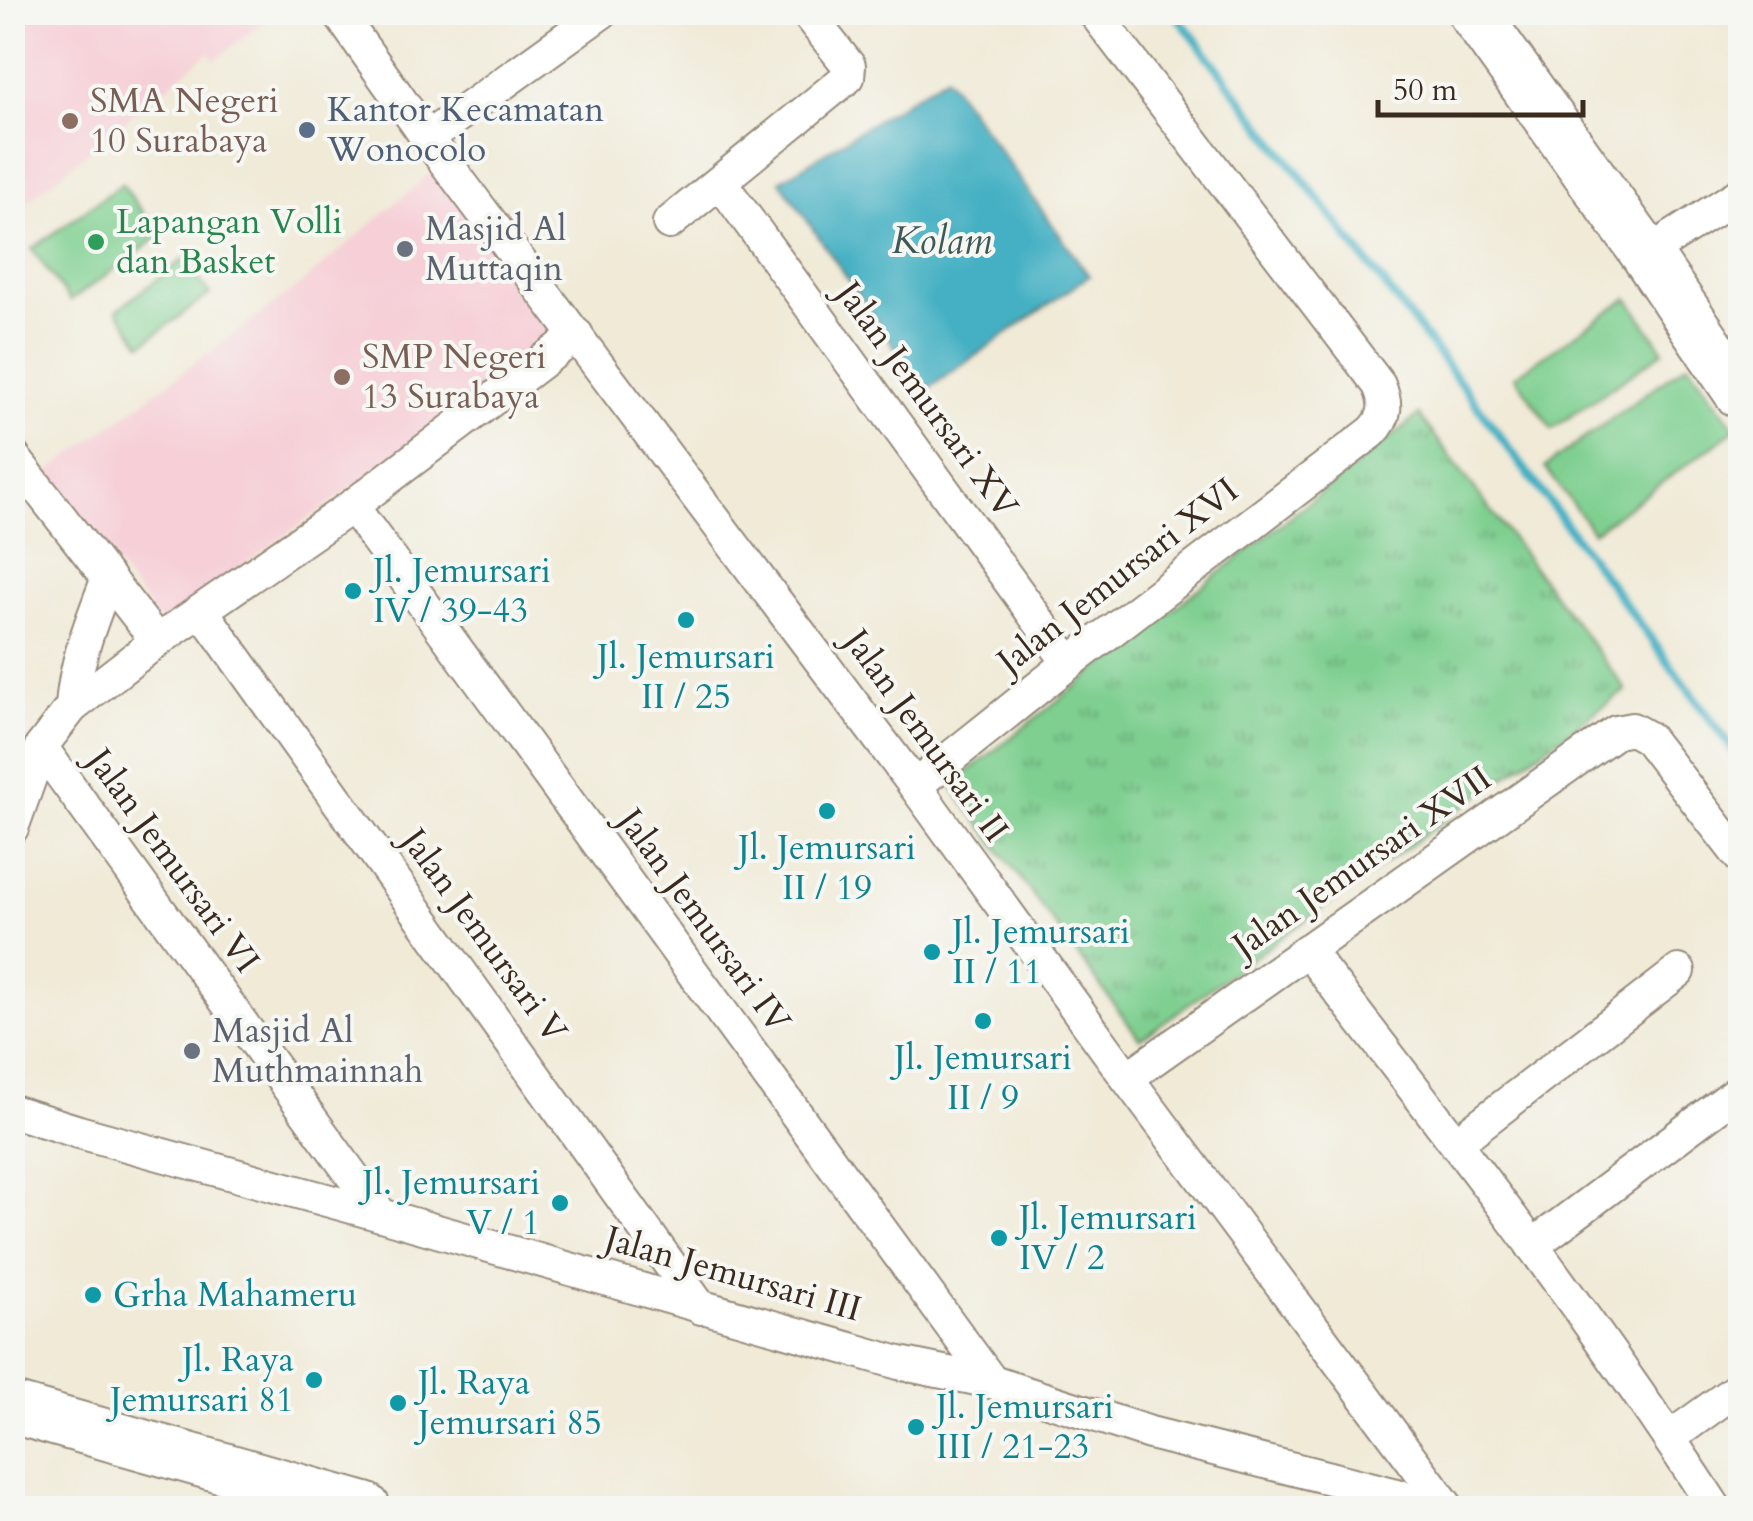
<svg xmlns="http://www.w3.org/2000/svg" width="1753" height="1521" viewBox="0 0 1753 1521" font-family="Cardo,serif">
  <style>
    .built { fill: #f6cfd7 }
    .grass { fill: url(#grass-tufts); stroke: #5c7c57; stroke-width: 2.5 }
    .green { fill: #7ecf90; stroke: #5c7c57; stroke-width: 2.5 }
    .water { fill: #45b0c3; stroke: #406d70; stroke-width: 2.5 }
    .lines { fill: none; stroke-linecap: round; stroke-linejoin: round }
    .stream { stroke: #45b0c3; stroke-width: 9 }
    .street-casing { stroke: #968a7a; stroke-width: 36 }
    .primary-casing { stroke: #968a7a; stroke-width: 54 }
    .street { stroke: #fff; stroke-width: 32 }
    .primary { stroke: #fff; stroke-width: 50 }
    .education-dot { fill: #8d6e63; stroke: #f6f6f2; stroke-width: 4 }
    .service-dot { fill: #5c6f8a; stroke: #f6f6f2; stroke-width: 4 }
    .leisure-dot { fill: #2e9e5b; stroke: #f6f6f2; stroke-width: 4 }
    .worship-dot { fill: #6b7280; stroke: #f6f6f2; stroke-width: 4 }
    .culture-dot { fill: #0f9aa8; stroke: #f6f6f2; stroke-width: 4 }
    .labels { text-anchor: middle; dominant-baseline: central; stroke-width: 8; stroke-linejoin: round; paint-order: stroke }
    .education-label { font-size: 35px; fill: #785e54; stroke: #f6f6f2; text-anchor: start }
    .service-label { font-size: 35px; fill: #4e5e75; stroke: #f6f6f2; text-anchor: start }
    .leisure-label { font-size: 35px; fill: #27864d; stroke: #f6f6f2; text-anchor: start }
    .worship-label { font-size: 35px; fill: #5b616d; stroke: #f6f6f2; text-anchor: start }
    .street-label { font-size: 35px; fill: #3b2a1e; stroke: #f6f6f2 }
    .culture-label { font-size: 35px; fill: #0d838f; stroke: #f6f6f2; text-anchor: start }
    .water-label { font-size: 38px; font-style: italic; fill: #3e5958; stroke: #f6f6f2 }
  </style>
  <defs>
    <pattern id="grass-tufts" width="24" height="20" patternUnits="userSpaceOnUse" patternTransform="scale(2.5)"><rect width="24" height="20" fill="#7ecf90"/><path d="M3 7l-1-3M5 7V3M7 7l1-3M15 17l-1-3M17 17v-4M19 17l1-3" fill="none" stroke="#68a875"/></pattern>
  </defs>
  <rect width="100%" height="100%" fill="#f6f6f2"/>
  <filter id="ink" filterUnits="userSpaceOnUse"><feTurbulence type="fractalNoise" baseFrequency=".01" numOctaves="2"/><feDisplacementMap in="SourceGraphic" scale="20" xChannelSelector="R" yChannelSelector="G"/><feConvolveMatrix kernelMatrix="1 2 1 2 8 2 1 2 1" color-interpolation-filters="sRGB"/></filter>
  <filter id="wash" filterUnits="userSpaceOnUse"><feTurbulence type="fractalNoise" baseFrequency=".0048" numOctaves="4" result="noise"/><feDisplacementMap in="SourceGraphic" scale="40" xChannelSelector="R" yChannelSelector="G"/><feGaussianBlur stdDeviation="2.25" result="paint"/><feColorMatrix in="noise" values="0 0 0 0 0 0 0 0 0 0 0 0 0 0 0 0 0 1.4 0 .05"/><feComposite in="paint" operator="in"/></filter>
  <g filter="url(#wash)">
    <rect width="100%" height="100%" fill="#f0ead7"/>
    <g class="built">
      <polygon points="13,12 275,12 275,13 215,60 209,52 13,213"/>
      <polygon points="434,170 561,339 161,624 47,473 300,285"/>
    </g>
    <polygon class="grass" points="1419,415 1626,690 1140,1039 951,785"/>
    <g class="green">
      <polygon points="122,184 160,236 70,301 32,249"/>
      <polygon points="184,259 210,294 142,344 117,310"/>
      <polygon points="1628,298 1664,351 1552,429 1515,376"/>
      <polygon points="1688,363 1736,429 1593,532 1545,467"/>
    </g>
    <polygon class="water" points="946,76 1089,276 925,391 780,181"/>
    <g class="lines">
      <polyline class="stream" points="1174,12 1465,389 1740,759"/>
    </g>
  </g>
  <g filter="url(#ink)">
    <g class="lines">
      <g class="street-casing">
        <g id="street">
          <polyline points="338,12 427,138 915,786 1127,1078 1448,1508"/>
          <polyline points="427,138 602,12"/>
          <polyline points="721,183 1069,663"/>
          <polyline points="669,223 848,77 849,66 806,12"/>
          <polyline points="1646,254 1740,194"/>
          <polyline points="12,455 157,641"/>
          <polyline points="352,506 992,1382"/>
          <polyline points="202,611 701,1308"/>
          <path d="M72,707c3,-46 20,-87 36,-129"/>
          <polyline points="41,747 381,1215"/>
          <path d="M915,786l154,-123 303,-231c15,-15 15,-28 7,-47l-285,-373"/>
          <polyline points="12,828 41,747 72,707 157,641 352,506 577,335"/>
          <path d="M1307,950c141,182 283,365 408,558"/>
          <polyline points="1127,1078 1616,732 1632,729 1648,738 1740,857"/>
          <polyline points="12,1111 79,1132 381,1215 899,1363 992,1382 1150,1433 1397,1495 1432,1508"/>
          <polyline points="1456,1143 1679,971"/>
          <polyline points="1532,1246 1740,1090"/>
          <polyline points="1669,1438 1740,1387"/>
        </g>
      </g>
      <g class="primary-casing">
        <g id="primary">
          <polyline points="1473,12 1646,254 1740,393"/>
          <polyline points="12,1408 365,1508"/>
        </g>
      </g>
      <use href="#street" class="street"/>
      <use href="#primary" class="primary"/>
    </g>
  </g>
  <g class="education-dot">
    <circle cx="70" cy="121" r="10"/>
    <circle cx="342" cy="377" r="10"/>
  </g>
  <circle class="service-dot" cx="307" cy="130" r="10"/>
  <circle class="leisure-dot" cx="96" cy="242" r="10"/>
  <g class="worship-dot">
    <circle cx="405" cy="249" r="10"/>
    <circle cx="192" cy="1051" r="10"/>
  </g>
  <g class="culture-dot">
    <circle cx="353" cy="591" r="10"/>
    <circle cx="686" cy="620" r="10"/>
    <circle cx="827" cy="811" r="10"/>
    <circle cx="932" cy="952" r="10"/>
    <circle cx="983" cy="1021" r="10"/>
    <circle cx="560" cy="1203" r="10"/>
    <circle cx="999" cy="1238" r="10"/>
    <circle cx="93" cy="1295" r="10"/>
    <circle cx="314" cy="1380" r="10"/>
    <circle cx="398" cy="1403" r="10"/>
    <circle cx="916" cy="1427" r="10"/>
  </g>
  <g class="labels">
    <g class="education-label">
      <text x="90" y="101">SMA Negeri<tspan x="90" dy="40">10 Surabaya</tspan></text>
      <text x="362" y="357">SMP Negeri<tspan x="362" dy="40">13 Surabaya</tspan></text>
    </g>
    <g class="service-label">
      <text x="327" y="110">Kantor Kecamatan<tspan x="327" dy="40">Wonocolo</tspan></text>
    </g>
    <g class="leisure-label">
      <text x="116" y="222">Lapangan Volli<tspan x="116" dy="40">dan Basket</tspan></text>
    </g>
    <g class="worship-label">
      <text x="425" y="229">Masjid Al<tspan x="425" dy="40">Muttaqin</tspan></text>
      <text x="212" y="1031">Masjid Al<tspan x="212" dy="40">Muthmainnah</tspan></text>
    </g>
    <g class="street-label">
      <text transform="translate(927 400) rotate(54)">Jalan Jemursari XV</text>
      <text transform="translate(1118 576) rotate(-38)">Jalan Jemursari XVI</text>
      <text transform="translate(926 736) rotate(54)">Jalan Jemursari II</text>
      <text transform="translate(173 861) rotate(54)">Jalan Jemursari VI</text>
      <text transform="translate(1362 862) rotate(-35)">Jalan Jemursari XVII</text>
      <text transform="translate(704 921) rotate(54)">Jalan Jemursari IV</text>
      <text transform="translate(484 936) rotate(54)">Jalan Jemursari V</text>
      <text transform="translate(733 1274) rotate(16)">Jalan Jemursari III</text>
    </g>
    <g class="culture-label">
      <text x="373" y="571">Jl. Jemursari<tspan x="373" dy="40">IV / 39-43</tspan></text>
      <text x="686" y="657" text-anchor="middle">Jl. Jemursari<tspan x="686" dy="40">II / 25</tspan></text>
      <text x="827" y="848" text-anchor="middle">Jl. Jemursari<tspan x="827" dy="40">II / 19</tspan></text>
      <text x="952" y="932">Jl. Jemursari<tspan x="952" dy="40">II / 11</tspan></text>
      <text x="983" y="1058" text-anchor="middle">Jl. Jemursari<tspan x="983" dy="40">II / 9</tspan></text>
      <text x="540" y="1183" text-anchor="end">Jl. Jemursari<tspan x="540" dy="40">V / 1</tspan></text>
      <text x="1019" y="1218">Jl. Jemursari<tspan x="1019" dy="40">IV / 2</tspan></text>
      <text x="113" y="1295">Grha Mahameru</text>
      <text x="294" y="1360" text-anchor="end">Jl. Raya<tspan x="294" dy="40">Jemursari 81</tspan></text>
      <text x="418" y="1383">Jl. Raya<tspan x="418" dy="40">Jemursari 85</tspan></text>
      <text x="936" y="1407">Jl. Jemursari<tspan x="936" dy="40">III / 21-23</tspan></text>
    </g>
    <g class="water-label">
      <text x="942" y="241">Kolam</text>
    </g>
  </g>
  <rect width="1753" height="1521" fill="none" stroke="#f6f6f2" stroke-width="50"/>
  <path d="M1378 100v15h205v-15" fill="none" stroke="#3b2a1e" stroke-width="5"/>
  <text x="1393" y="100" font-size="30" fill="#3b2a1e" stroke="#f6f6f2" stroke-width="8" paint-order="stroke">50 m</text>
</svg>
